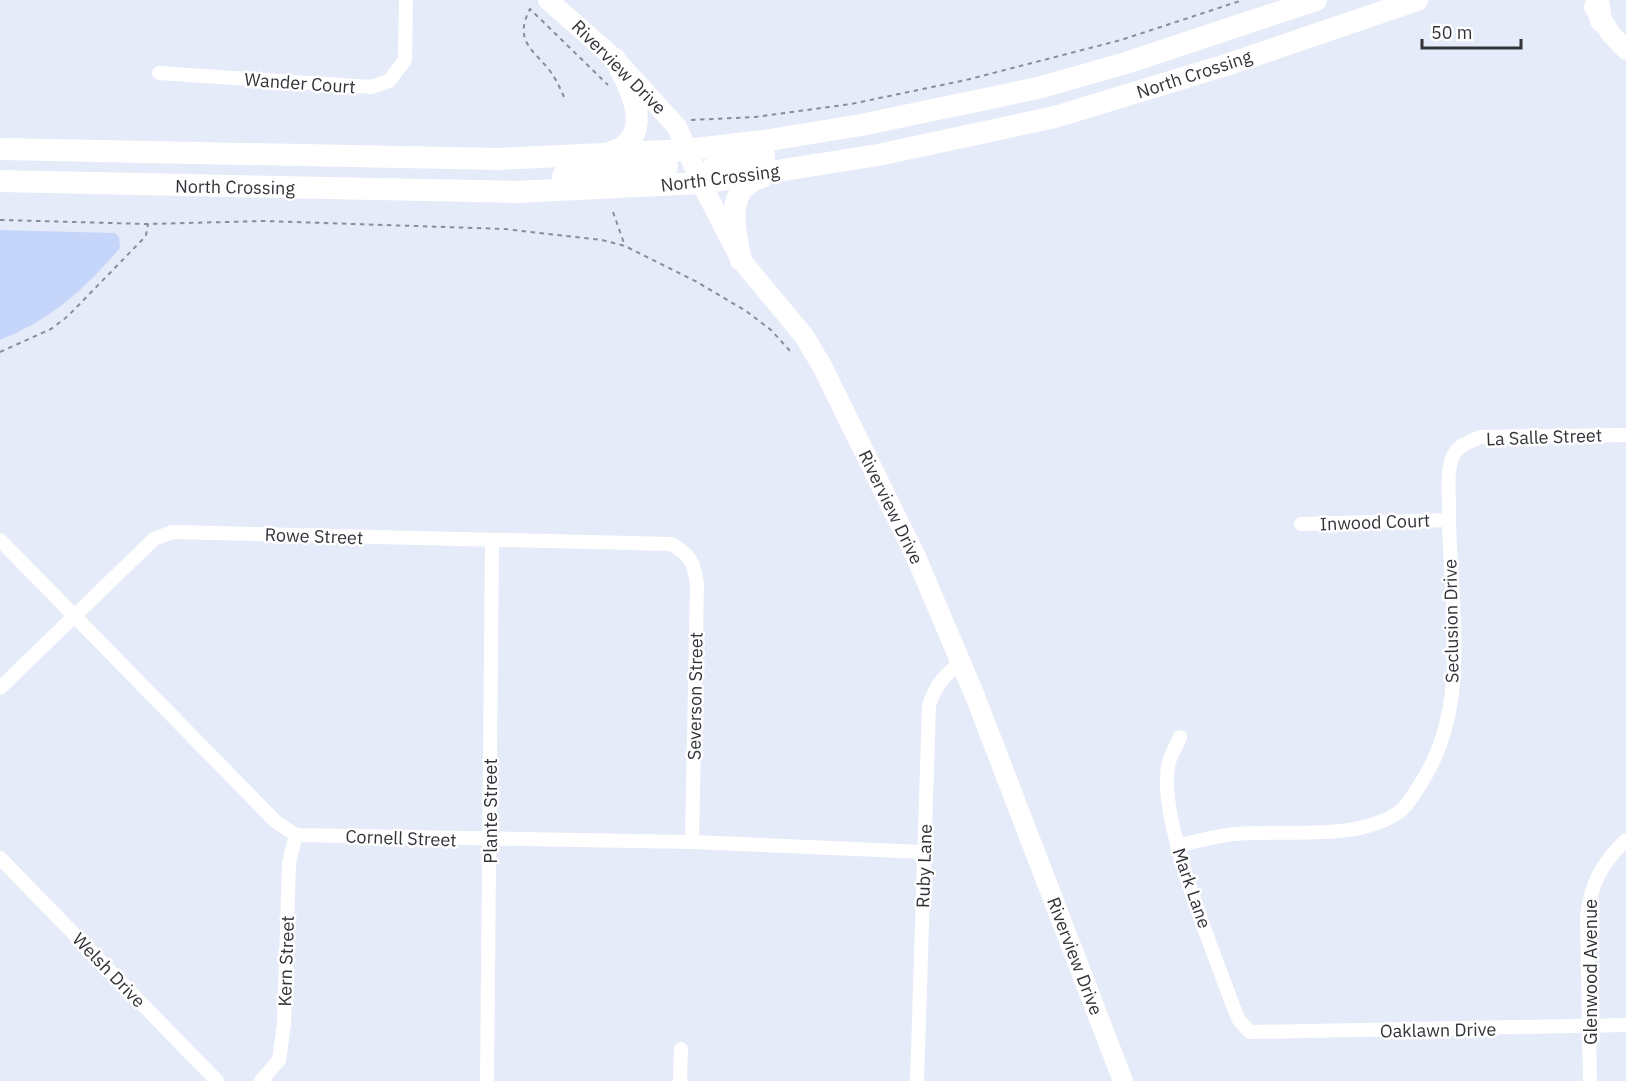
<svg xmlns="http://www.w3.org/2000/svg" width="1626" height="1081" viewBox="0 0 1626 1081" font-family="'IBM Plex Sans',sans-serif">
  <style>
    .green { fill: #c6d6fa }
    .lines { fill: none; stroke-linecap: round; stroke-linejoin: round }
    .path { stroke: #8a8d97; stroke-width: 2; stroke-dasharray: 4.5 4.5; stroke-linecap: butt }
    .street { stroke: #fff; stroke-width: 14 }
    .secondary { stroke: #fff; stroke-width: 20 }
    .primary { stroke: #fff; stroke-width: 22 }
    .labels { text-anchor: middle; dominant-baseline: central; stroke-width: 5; stroke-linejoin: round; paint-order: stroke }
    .street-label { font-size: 18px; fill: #323439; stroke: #fff }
  </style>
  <rect width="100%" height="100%" fill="#e6ebf9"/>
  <path class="green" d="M0,230l115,3 4,4 1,11c-35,41 -70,72 -120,92z"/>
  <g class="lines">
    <g class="path">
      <path d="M564,97c-4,-9 -8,-18 -14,-26 -16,-21 -37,-30 -20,-62l78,76"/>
      <polyline points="691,120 755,117 851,104 966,80 1121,40 1243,0"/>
      <polyline points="613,212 625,246"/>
      <polyline points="0,220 148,224 264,221 505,229 602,240 625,246 697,282 746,311 771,330 791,352"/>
      <polyline points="0,352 51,329 68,316 143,239 146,235 148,224"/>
    </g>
    <g class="street">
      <polyline points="159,73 371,87 389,81 405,60 406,0"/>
      <polyline points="1301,524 1449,520"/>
      <polyline points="0,540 276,822 296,835 692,842 924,852"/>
      <path d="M0,688l154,-149 18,-7 499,12c19,10 23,19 26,40l-5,258"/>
      <path d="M1180,737c-3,8 -9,17 -11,25 -14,52 45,190 64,244l6,14 11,12 376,-7"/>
      <path d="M1177,846c19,-5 38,-10 58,-12 51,-5 121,8 164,-22 9,-6 16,-20 22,-29 53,-81 27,-184 28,-275 0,-16 -3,-39 5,-54 6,-10 16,-12 26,-17l146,-2"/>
      <polyline points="0,858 217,1081"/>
      <polyline points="261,1081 279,1060 284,1024 289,863 296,835"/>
      <polyline points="487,1081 492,542"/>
      <polyline points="680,1081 681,1049"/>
      <path d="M917,1081l12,-376c7,-20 15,-30 32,-42"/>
      <path d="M1590,1081l-3,-165c4,-33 15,-53 39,-76"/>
    </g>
    <g class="secondary">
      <polyline points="548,0 615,59 677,127 701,183 741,260 804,336 822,366 916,557 975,696 1123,1081"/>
      <polyline points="1594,7 1611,34 1626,50"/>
    </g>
    <g class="primary">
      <polyline points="1598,0 1601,21"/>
      <polyline points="0,149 498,159 687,150 770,140 861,125 1038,88 1126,63 1316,0"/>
      <path d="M606,154c53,-14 25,-65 9,-95"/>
      <polyline points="563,176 667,166"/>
      <polyline points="0,181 516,192 701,183 878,155 1055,117 1229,64 1417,0"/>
      <path d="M701,183c10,-25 39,-24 63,-27"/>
      <path d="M741,260c-7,-31 -17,-72 21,-83"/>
    </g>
  </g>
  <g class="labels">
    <g class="street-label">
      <text transform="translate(619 67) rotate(45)">Riverview Drive</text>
      <text transform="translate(1194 74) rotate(-18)">North Crossing</text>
      <text transform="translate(300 83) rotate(4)">Wander Court</text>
      <text transform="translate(720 178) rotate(-7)">North Crossing</text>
      <text transform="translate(235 187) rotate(1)">North Crossing</text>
      <text transform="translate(1544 437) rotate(-2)">La Salle Street</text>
      <text transform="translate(891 507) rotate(64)">Riverview Drive</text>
      <text transform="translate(1375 522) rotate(-2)">Inwood Court</text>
      <text transform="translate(314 536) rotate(2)">Rowe Street</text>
      <text transform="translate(1451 621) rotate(-91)">Seclusion Drive</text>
      <text transform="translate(695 696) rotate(-89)">Severson Street</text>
      <text transform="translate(490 811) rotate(-90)">Plante Street</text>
      <text transform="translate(401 838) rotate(2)">Cornell Street</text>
      <text transform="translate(924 866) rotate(-88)">Ruby Lane</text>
      <text transform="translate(1192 888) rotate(71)">Mark Lane</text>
      <text transform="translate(1075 956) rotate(69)">Riverview Drive</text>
      <text transform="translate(286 961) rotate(-88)">Kern Street</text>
      <text transform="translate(109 970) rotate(46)">Welsh Drive</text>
      <text transform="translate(1590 972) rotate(-90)">Glenwood Avenue</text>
      <text transform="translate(1438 1030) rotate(-1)">Oaklawn Drive</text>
    </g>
  </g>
  <path d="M1422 39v9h99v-9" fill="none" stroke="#323439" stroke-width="3"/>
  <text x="1431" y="39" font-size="18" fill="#323439" stroke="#ffffff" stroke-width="4.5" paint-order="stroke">50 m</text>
</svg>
